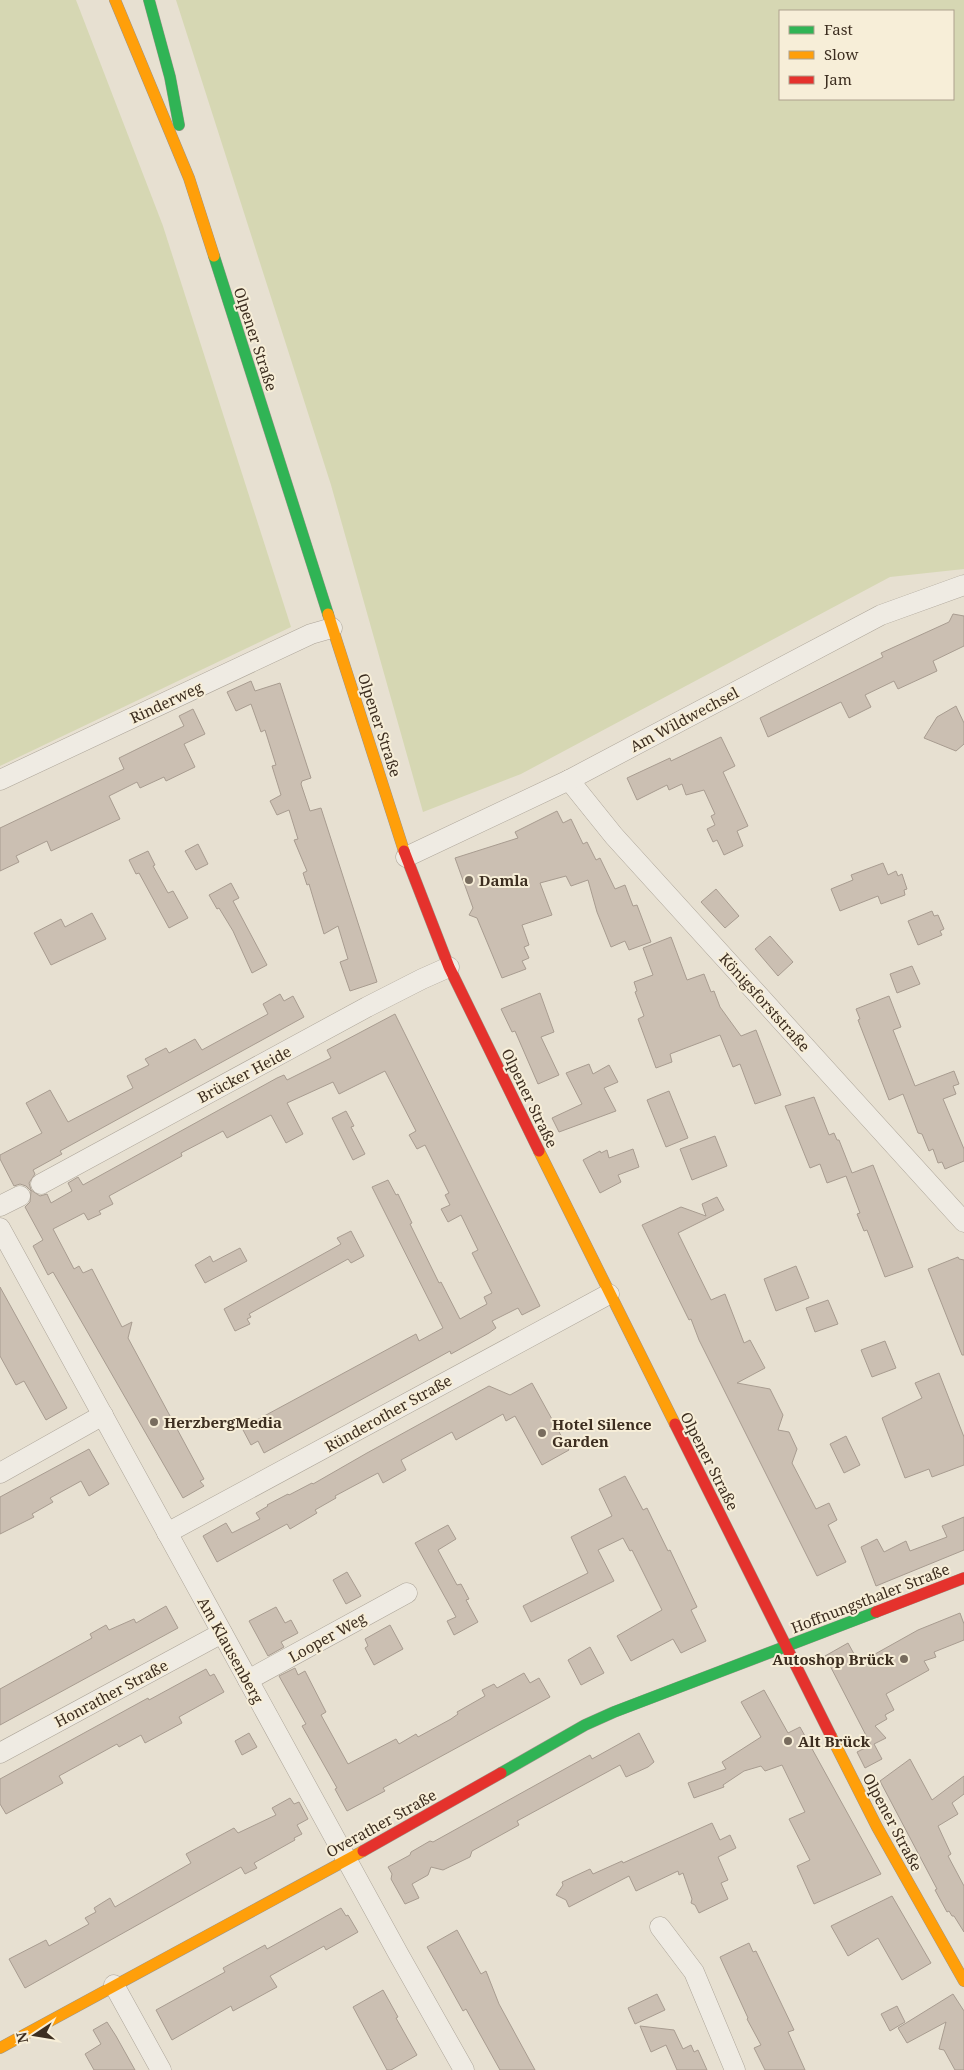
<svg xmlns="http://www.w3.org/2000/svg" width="964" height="2070" viewBox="0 0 964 2070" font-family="'Noto Serif',serif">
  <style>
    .green { fill: #d6d7b3; fill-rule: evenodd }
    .building { fill: #cbbfb2; stroke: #a89c90 }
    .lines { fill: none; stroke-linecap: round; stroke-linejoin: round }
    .street-casing { stroke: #ada599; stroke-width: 21 }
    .fast-casing { stroke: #9c958a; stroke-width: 12 }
    .slow-casing { stroke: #9c958a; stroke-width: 12 }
    .jam-casing { stroke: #9c958a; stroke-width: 12 }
    .street { stroke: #efebe3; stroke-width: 20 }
    .fast { stroke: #30b455; stroke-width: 11 }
    .slow { stroke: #ff9f0a; stroke-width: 11 }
    .jam { stroke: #e5322d; stroke-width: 11 }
    .poi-dot { fill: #786c5e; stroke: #f7eed8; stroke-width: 2 }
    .labels { text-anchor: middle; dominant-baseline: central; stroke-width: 4; stroke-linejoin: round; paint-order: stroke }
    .street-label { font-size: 15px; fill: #3d2e20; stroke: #f7eed8 }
    .poi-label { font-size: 15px; font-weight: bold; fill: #3d2e20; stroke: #f7eed8; text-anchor: start }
  </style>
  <rect width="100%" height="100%" fill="#e7e0d1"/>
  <g class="green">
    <polygon points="0,0 76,0 163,226 291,627 0,766"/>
    <path d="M176,0h788v569l-74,8 -369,197 -98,38 -92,-327zM780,11h173v88h-173z"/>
  </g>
  <g class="building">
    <polygon points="953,614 964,616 964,646 933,661 937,671 898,689 894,681 865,695 871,707 849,718 841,702 768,737 760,718 883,657 881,653 949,622"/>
    <polygon points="251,681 255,691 280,683 311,778 302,781 301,784 310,811 321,808 377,982 350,991 340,962 348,959 338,926 324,934 309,884 307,885 303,873 307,871 294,840 298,839 289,810 277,815 270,801 281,795 272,766 276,765 265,730 261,732 251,704 236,711 227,692"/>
    <polygon points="956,706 964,723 964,744 956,751 924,738 937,717"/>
    <polygon points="193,709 205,734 184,744 195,767 166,781 164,777 140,788 137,782 109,796 120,819 51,851 47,841 16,856 19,862 0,871 0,828 124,769 119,758 184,726 179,716"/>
    <polygon points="721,737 735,766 723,772 748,826 737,831 743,846 724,855 717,840 713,842 707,829 715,825 711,816 715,814 704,790 686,795 682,784 669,790 667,785 637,800 627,778 670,758 671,761"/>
    <polygon points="557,811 563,823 571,819 583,844 587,842 596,860 600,858 615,889 625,885 633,906 637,905 651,942 629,950 625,941 611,947 597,912 588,880 571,886 566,876 540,883 552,915 522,925 529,945 524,947 529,958 522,961 526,969 502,978 477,918 469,915 473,908 455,858 518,838 515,832"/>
    <polygon points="198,844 208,864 196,870 185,851"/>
    <polygon points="148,851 155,865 153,866 168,893 173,891 188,918 169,928 139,873 136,874 129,860"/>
    <polygon points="883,863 888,875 896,871 898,876 902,874 907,889 904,890 905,895 881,904 878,896 840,911 831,889 853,880 851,875"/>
    <polygon points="231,883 239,898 233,901 267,965 252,973 233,931 219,908 217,909 209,895"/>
    <polygon points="716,889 739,916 725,928 701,902"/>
    <polygon points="932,911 934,916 938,915 944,929 940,931 942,935 918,945 908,921"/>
    <polygon points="92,913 106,939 51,965 34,933 61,919 65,927"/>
    <polygon points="770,936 793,962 778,976 755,949"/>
    <polygon points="671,937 687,980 704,974 711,992 714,991 720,1007 741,1036 756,1030 781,1095 755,1104 740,1064 733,1067 720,1035 670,1054 672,1062 656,1068 638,1019 644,1016 635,992 637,991 634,982 653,975 643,948"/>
    <polygon points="912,966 920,984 897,993 890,974"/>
    <polygon points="540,993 554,1032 541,1037 559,1075 538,1084 515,1031 512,1032 501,1009"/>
    <polygon points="280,994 284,1001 293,996 304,1017 60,1151 62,1154 33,1170 35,1174 29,1183 31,1190 40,1196 47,1194 51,1203 72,1191 68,1183 78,1177 83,1185 277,1078 284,1075 287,1080 331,1058 327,1050 395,1014 540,1306 522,1315 518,1308 492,1321 496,1328 489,1333 451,1354 450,1351 264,1453 258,1441 251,1445 242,1428 403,1341 416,1334 419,1341 443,1328 372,1187 388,1180 396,1195 398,1194 412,1223 410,1224 439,1283 441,1282 460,1319 487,1304 484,1297 492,1293 472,1253 478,1250 461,1215 448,1222 441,1209 450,1205 445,1195 449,1193 425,1145 417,1149 409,1135 416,1131 385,1071 339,1094 333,1082 287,1103 303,1134 286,1143 271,1115 227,1138 223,1131 181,1153 182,1156 109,1196 113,1204 99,1211 101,1214 88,1220 84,1213 53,1229 74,1269 79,1266 83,1273 92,1269 122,1327 132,1322 128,1338 204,1479 200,1481 204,1486 183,1498 53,1272 48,1275 33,1246 43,1240 25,1207 30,1202 31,1191 26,1186 20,1184 14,1186 0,1159 0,1155 42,1133 26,1103 50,1090 68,1122 133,1088 127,1076 149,1065 145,1059 166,1048 169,1053 195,1039 202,1050 268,1014 263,1004"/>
    <polygon points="889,996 901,1027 893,1030 915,1086 954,1071 959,1084 953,1086 956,1094 943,1099 964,1149 964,1161 945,1169 942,1162 938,1163 933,1149 929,1151 922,1134 918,1133 903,1094 889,1100 858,1020 860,1019 856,1009"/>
    <polygon points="589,1064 593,1074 609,1065 618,1082 604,1088 616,1111 559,1132 552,1118 582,1104 566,1073"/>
    <polygon points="669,1091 688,1138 666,1147 647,1100"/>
    <polygon points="814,1097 829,1135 834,1133 837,1140 839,1140 852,1173 873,1165 913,1267 885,1277 867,1230 864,1231 857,1214 860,1213 846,1176 827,1183 820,1164 810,1168 785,1106"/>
    <polygon points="346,1111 354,1126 351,1127 365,1154 353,1160 332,1118"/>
    <polygon points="715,1136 727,1166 692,1180 680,1149"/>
    <polygon points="633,1149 639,1167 618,1175 621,1182 600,1193 583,1160 600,1151 601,1153 607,1150 609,1158"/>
    <polygon points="717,1197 724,1210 678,1233 711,1300 725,1294 744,1343 750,1340 765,1368 737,1383 770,1389 783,1415 778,1430 789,1432 797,1449 792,1463 816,1509 829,1503 837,1520 828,1525 846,1562 817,1576 699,1340 691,1319 689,1320 642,1225 681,1207 706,1216 702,1204"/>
    <polygon points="351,1231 364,1256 351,1263 348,1259 249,1314 251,1317 247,1319 250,1324 235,1331 224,1309 341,1244 337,1238"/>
    <polygon points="240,1248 247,1261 205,1283 195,1265 210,1256 213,1262"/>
    <polygon points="958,1257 959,1259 964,1260 964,1355 962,1355 928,1269"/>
    <polygon points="796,1266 809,1298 776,1311 764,1279"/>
    <polygon points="0,1287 67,1408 46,1420 24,1381 16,1385 0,1356"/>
    <polygon points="828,1300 838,1324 815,1332 806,1308"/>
    <polygon points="885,1341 896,1368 872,1377 861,1350"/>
    <polygon points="939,1373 964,1437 964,1465 932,1477 929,1469 905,1478 882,1418 922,1398 915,1383"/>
    <polygon points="532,1383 569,1450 542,1465 515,1416 506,1421 503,1414 456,1440 452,1432 401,1460 406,1470 383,1483 378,1473 335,1496 336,1498 315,1510 317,1513 290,1529 287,1524 217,1562 203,1536 226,1523 232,1533 260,1519 256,1513 268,1506 267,1505 288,1494 289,1495 312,1483 313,1484 367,1453 489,1386 510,1395"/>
    <polygon points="846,1436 860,1465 844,1473 830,1444"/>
    <polygon points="89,1449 109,1484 89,1496 81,1481 50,1498 53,1502 32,1514 34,1517 0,1534 0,1497"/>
    <polygon points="625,1476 643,1510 647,1508 668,1551 670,1550 697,1607 691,1610 706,1641 681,1653 673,1639 631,1661 617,1636 662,1610 632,1550 630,1551 623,1538 598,1550 614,1581 531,1622 523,1606 588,1573 571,1537 612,1516 599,1489"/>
    <polygon points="964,1517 964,1550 876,1586 861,1547 877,1539 884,1552 906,1541 910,1551 947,1537 942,1526"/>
    <polygon points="448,1525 456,1539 438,1550 457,1585 461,1584 469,1599 466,1600 478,1622 454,1635 447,1621 456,1617 415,1543"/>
    <polygon points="347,1572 361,1596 346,1604 333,1580"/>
    <polygon points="166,1606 178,1628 0,1725 0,1689 92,1638 90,1634 106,1625 109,1630 134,1619 136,1623"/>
    <polygon points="276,1607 285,1623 291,1620 298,1633 281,1642 284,1647 268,1656 249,1621"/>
    <polygon points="960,1613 964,1624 964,1640 934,1652 936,1657 924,1661 929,1670 886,1694 894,1710 885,1715 887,1719 875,1726 886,1738 874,1744 882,1759 865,1768 857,1752 871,1745 825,1656 848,1643 859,1663 918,1630"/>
    <polygon points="390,1625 403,1649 374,1665 365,1648 368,1646 365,1639"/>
    <polygon points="590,1647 604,1673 581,1685 568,1660"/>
    <polygon points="295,1668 298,1675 305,1671 326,1712 321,1715 348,1764 396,1739 399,1744 416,1734 418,1737 451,1719 458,1714 457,1712 485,1696 482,1690 494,1684 497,1688 524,1673 530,1683 539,1678 550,1697 383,1788 385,1791 347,1811 335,1789 337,1788 302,1726 306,1724 279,1676"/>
    <polygon points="206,1669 210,1676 214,1674 224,1692 179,1717 182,1723 145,1743 141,1735 119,1747 117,1744 59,1776 63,1783 6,1814 0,1804 0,1779 148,1698 149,1700"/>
    <polygon points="764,1690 788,1733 800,1727 881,1874 814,1904 797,1866 810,1860 789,1819 805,1812 782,1765 765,1771 761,1766 744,1771 723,1785 724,1787 694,1798 688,1783 726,1769 722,1762 761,1737 741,1702"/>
    <polygon points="249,1733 257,1747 242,1755 235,1741"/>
    <polygon points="639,1733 654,1762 648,1767 626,1777 620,1765 517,1821 519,1825 472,1851 470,1857 443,1870 431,1867 428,1875 412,1884 419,1898 405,1904 391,1879 392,1874 388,1867 410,1855 411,1852 430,1841 433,1842 590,1755 592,1759"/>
    <polygon points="910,1759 932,1800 964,1776 964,1794 952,1803 958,1814 938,1826 951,1854 948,1856 964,1886 964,1932 954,1916 952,1916 949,1911 947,1912 935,1890 937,1889 880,1781"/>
    <polygon points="290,1798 294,1804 299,1802 308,1819 297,1825 302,1834 294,1838 295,1840 254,1863 257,1868 245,1874 241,1867 25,1988 9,1959 46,1940 49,1946 89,1924 85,1918 96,1912 94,1908 110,1898 115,1907 191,1863 186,1854 234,1828 238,1833 276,1815 272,1808"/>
    <polygon points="712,1823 720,1840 730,1835 736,1848 718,1857 728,1880 721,1883 728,1899 699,1913 695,1905 691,1903 692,1899 683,1873 679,1875 678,1871 636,1891 629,1876 569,1907 566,1900 556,1895 563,1885 562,1882 590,1869 593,1874 622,1861 623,1863"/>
    <polygon points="892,1896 931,1963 902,1980 878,1938 848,1956 831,1926"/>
    <polygon points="341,1908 346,1916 348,1915 358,1932 326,1950 324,1946 270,1976 277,1987 233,2011 231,2006 172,2040 156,2010 225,1972 223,1968 265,1945 267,1949"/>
    <polygon points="457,1930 481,1974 486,1971 499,2004 535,2070 500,2070 466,2009 463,2011 438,1966 427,1947"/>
    <polygon points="749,1943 753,1952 756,1951 794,2030 788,2032 805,2070 765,2070 754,2048 761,2045 747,2019 748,2018 720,1957"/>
    <polygon points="383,1990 398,2017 396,2018 417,2055 391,2070 387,2070 353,2007"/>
    <polygon points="657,1994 665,2010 635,2024 628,2008"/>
    <polygon points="953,1994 964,2011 964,2070 955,2070 944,2050 939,2049 946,2022 907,2043 898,2028"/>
    <polygon points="897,2006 905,2022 890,2031 881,2014"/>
    <polygon points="107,2022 116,2036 135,2070 94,2070 85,2054 101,2044 93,2030"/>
    <polygon points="640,2026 674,2030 683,2049 691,2045 694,2052 698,2050 707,2070 677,2070 666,2045 651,2052"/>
  </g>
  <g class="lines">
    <g class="street-casing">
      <g id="street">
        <polyline points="0,780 311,634 332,628"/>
        <polyline points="569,780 614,836 964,1222"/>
        <polyline points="406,857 569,780 881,615 964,585"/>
        <polyline points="41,1184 367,1007 422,979 449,967"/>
        <polyline points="0,1206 20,1196"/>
        <polyline points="0,1228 399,1955 464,2070"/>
        <polyline points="0,1473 103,1415"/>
        <polyline points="167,1533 609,1294"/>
        <polyline points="248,1680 407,1593"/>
        <polyline points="0,1753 222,1633"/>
        <polyline points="660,1927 694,1972 735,2070"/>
        <polyline points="114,1985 161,2070"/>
      </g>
    </g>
    <g class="fast-casing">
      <g id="fast">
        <polyline points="149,0 170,77 179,125"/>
        <polyline points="214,256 328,614"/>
        <polyline points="501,1773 585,1725 614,1712 876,1612"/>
      </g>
    </g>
    <g class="slow-casing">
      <g id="slow">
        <polyline points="115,0 189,178 214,256"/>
        <polyline points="328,614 404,851"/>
        <polyline points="539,1151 675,1424"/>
        <polyline points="831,1736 877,1827 964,1981"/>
        <polyline points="0,2048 363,1851"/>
      </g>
    </g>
    <g class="jam-casing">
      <g id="jam">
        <polyline points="404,851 449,967 539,1151"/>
        <polyline points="675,1424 831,1736"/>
        <polyline points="876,1612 964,1578"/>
        <polyline points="363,1851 501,1773"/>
      </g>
    </g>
    <use href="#street" class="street"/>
    <use href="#fast" class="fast"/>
    <use href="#slow" class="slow"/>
    <use href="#jam" class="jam"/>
  </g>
  <g class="poi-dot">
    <circle cx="469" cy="880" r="5"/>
    <circle cx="154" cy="1422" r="5"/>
    <circle cx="542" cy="1433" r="5"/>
    <circle cx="904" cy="1659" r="5"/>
    <circle cx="788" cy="1741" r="5"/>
  </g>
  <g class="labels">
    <g class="street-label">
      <text transform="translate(256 339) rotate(72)">Olpener Straße</text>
      <text transform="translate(166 702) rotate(-25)">Rinderweg</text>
      <text transform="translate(684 719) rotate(-28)">Am Wildwechsel</text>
      <text transform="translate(380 725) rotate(72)">Olpener Straße</text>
      <text transform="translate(765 1002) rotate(48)">Königsforststraße</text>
      <text transform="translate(244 1074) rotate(-28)">Brücker Heide</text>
      <text transform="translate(530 1098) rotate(64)">Olpener Straße</text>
      <text transform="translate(388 1413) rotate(-29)">Ründerother Straße</text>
      <text transform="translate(710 1461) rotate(63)">Olpener Straße</text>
      <text transform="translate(870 1598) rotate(-21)">Hoffnungsthaler Straße</text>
      <text transform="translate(327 1637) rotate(-29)">Looper Weg</text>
      <text transform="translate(231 1650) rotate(61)">Am Klausenberg</text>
      <text transform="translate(111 1693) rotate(-28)">Honrather Straße</text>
      <text transform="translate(893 1822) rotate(62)">Olpener Straße</text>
      <text transform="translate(381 1823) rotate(-29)">Overather Straße</text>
    </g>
    <g class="poi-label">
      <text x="479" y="880">Damla</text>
      <text x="164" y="1422">HerzbergMedia</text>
      <text x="552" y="1424">Hotel Silence<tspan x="552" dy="17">Garden</tspan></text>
      <text x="894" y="1659" text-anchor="end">Autoshop Brück</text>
      <text x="798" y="1741">Alt Brück</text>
    </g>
  </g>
  <rect x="779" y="10" width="175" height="90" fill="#f7eed8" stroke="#ada18e"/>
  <rect x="789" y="26" width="25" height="8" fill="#30b455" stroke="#ada18e"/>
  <text x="824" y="35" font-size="15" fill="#3d2e20">Fast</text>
  <rect x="789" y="51" width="25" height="8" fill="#ff9f0a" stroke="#ada18e"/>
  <text x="824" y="60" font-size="15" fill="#3d2e20">Slow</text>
  <rect x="789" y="76" width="25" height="8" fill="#e5322d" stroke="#ada18e"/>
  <text x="824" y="85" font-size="15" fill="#3d2e20">Jam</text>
  <g transform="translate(35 2035) rotate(258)" stroke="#f7eed8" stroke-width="4" paint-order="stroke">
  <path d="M0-4L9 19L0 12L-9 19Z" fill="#3d2e20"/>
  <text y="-8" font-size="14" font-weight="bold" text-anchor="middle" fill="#3d2e20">N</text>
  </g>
</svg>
